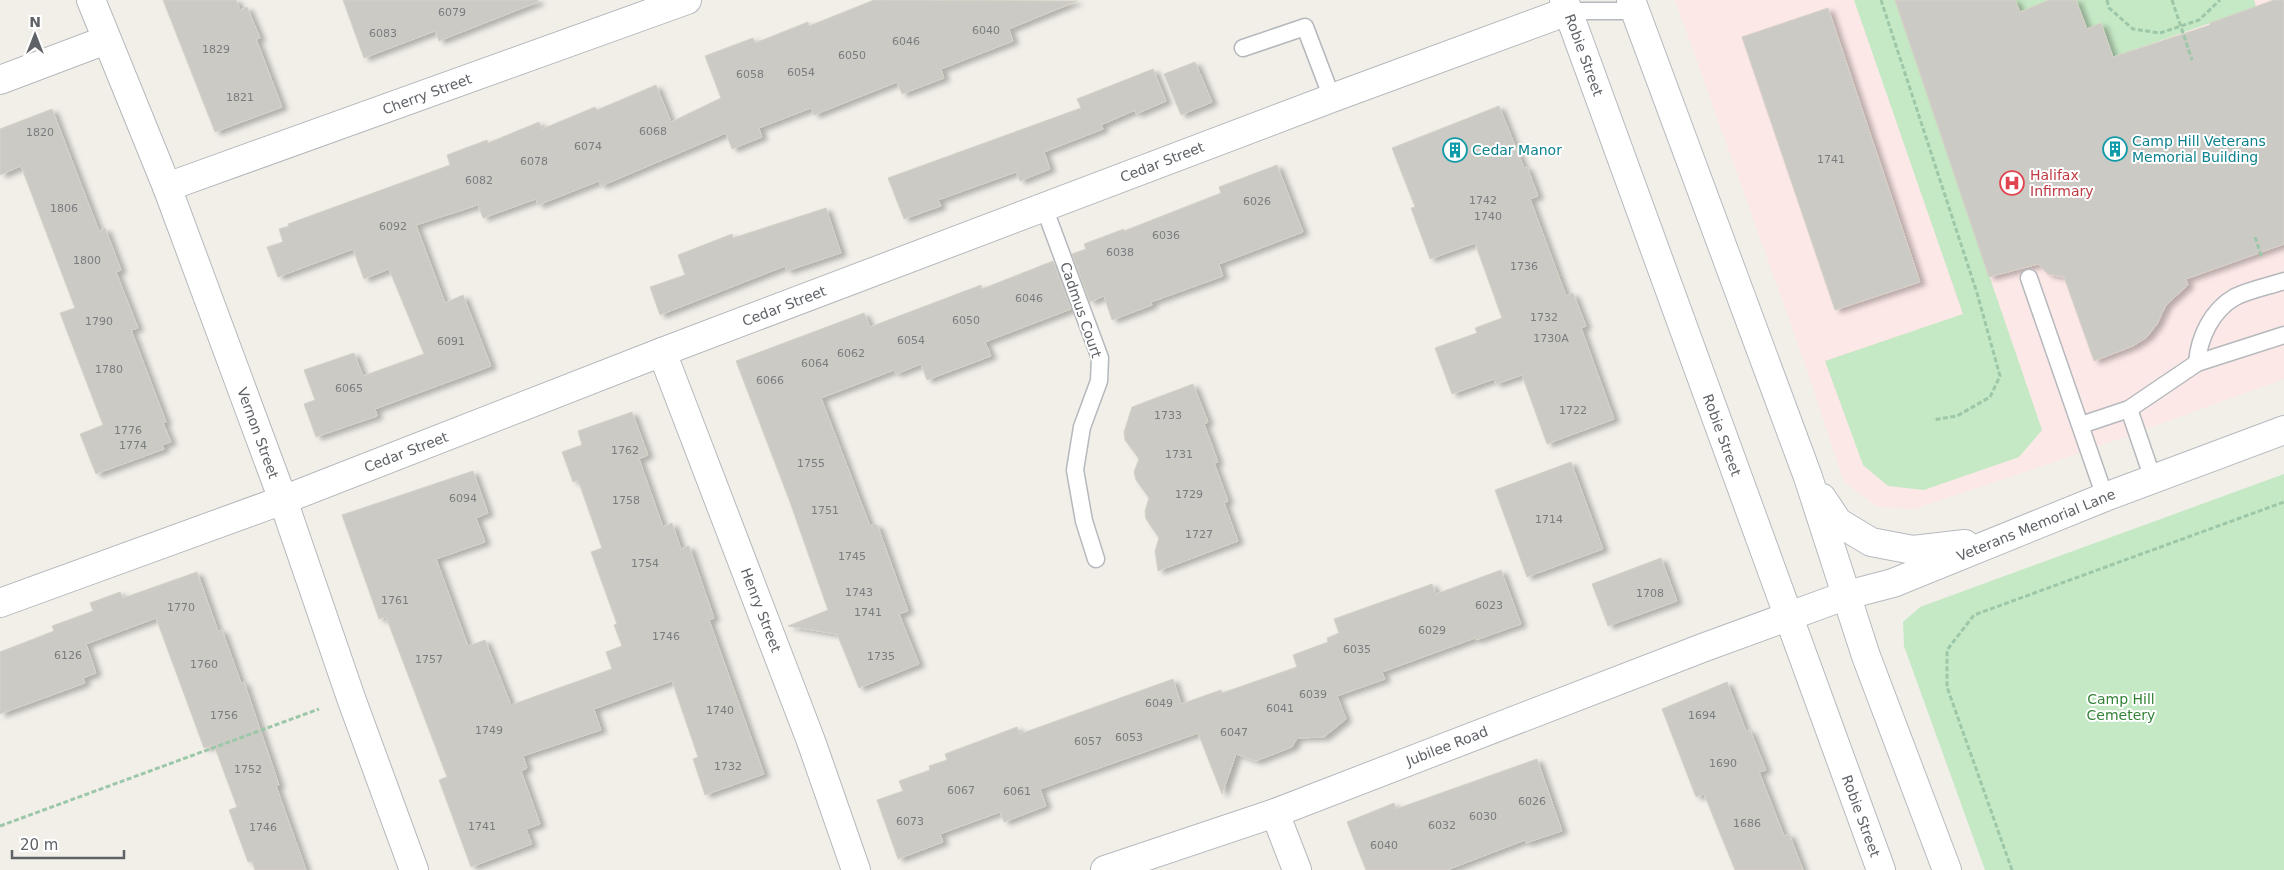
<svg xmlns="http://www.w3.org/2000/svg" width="2284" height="870" viewBox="0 0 2284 870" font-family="'DejaVu Sans',sans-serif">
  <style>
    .medical { fill: #fce8e6 }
    .green { fill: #c5e8c5 }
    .building { fill: #cccac5; stroke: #d6d1c6; filter: url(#shadow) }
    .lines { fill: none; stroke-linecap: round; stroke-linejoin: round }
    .lane-casing { stroke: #b5b8bc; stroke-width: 19 }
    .street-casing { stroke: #b5b8bc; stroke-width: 30 }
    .secondary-casing { stroke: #b6babf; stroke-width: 30 }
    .path { stroke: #9cc7a9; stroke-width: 3; stroke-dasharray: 5 2.5; stroke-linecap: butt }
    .lane { stroke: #fff; stroke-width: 16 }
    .street { stroke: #fff; stroke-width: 28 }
    .secondary { stroke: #fff; stroke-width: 28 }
    .labels { text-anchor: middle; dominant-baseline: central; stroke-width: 4; stroke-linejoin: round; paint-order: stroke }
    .number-label { font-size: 11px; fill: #7a7d7f }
    .street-label { font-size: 14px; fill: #5f6368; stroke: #fff }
    .culture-label { font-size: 14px; fill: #0d838f; stroke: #fff; text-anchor: start }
    .health-label { font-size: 14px; fill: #be3a42; stroke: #fff; text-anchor: start }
    .park-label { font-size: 14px; fill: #348238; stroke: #fff }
  </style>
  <defs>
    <filter id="shadow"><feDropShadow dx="5.5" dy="3" stdDeviation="2.5" flood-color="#0004"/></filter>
  </defs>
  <rect width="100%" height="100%" fill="#f1efe8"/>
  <polygon class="medical" points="1675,0 2284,0 2284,379 2066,458 1915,509 1878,507 1844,482 1806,367"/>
  <g class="green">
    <polygon points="1854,0 1895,0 2042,430 2019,457 1924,490 1888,486 1863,465 1825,361 1963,314"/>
    <polygon points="2015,0 2049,0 2020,12"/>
    <polygon points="2076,0 2254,0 2256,7 2113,57 2101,23 2087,29"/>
    <polygon points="2284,474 2284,870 1985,870 1904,646 1903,622 1920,607"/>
  </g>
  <g class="building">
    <polygon points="163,0 236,0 240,10 247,7 260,38 256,39 282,107 215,132"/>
    <polygon points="343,0 538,0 538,2 439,41 435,31 364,58"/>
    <polygon points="874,0 1077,1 1009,29 1013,41 941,69 944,78 902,94 897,82 814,115 811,108 759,128 762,137 732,149 726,133 601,186 599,181 538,205 536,199 483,218 478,205 416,225 445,303 463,295 491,366 375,409 377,416 316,437 304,404 315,400 304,370 354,353 363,376 424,354 389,269 364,279 353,249 278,277 267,247 283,242 279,229 289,226 288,224 450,165 447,155 487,140 488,143 539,122 542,129 595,107 597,110 656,85 671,122 721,98 705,56 753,38 755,43 808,22 809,26"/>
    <polygon points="1895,0 2015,0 2020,12 2049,0 2076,0 2087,29 2101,23 2113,57 2210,25 2210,23 2274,0 2284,0 2284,244 2186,279 2188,285 2166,305 2157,324 2147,337 2133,346 2094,361 2064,277 2048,274 2038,264 1989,277"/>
    <polygon points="1828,8 1920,282 1835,310 1742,37"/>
    <polygon points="1195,62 1212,102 1181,115 1164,74"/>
    <polygon points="1153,69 1166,101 1136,114 1135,110 1101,125 1103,129 1044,152 1050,169 1020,181 1016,172 938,200 941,206 904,219 888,178 1081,108 1077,99"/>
    <polygon points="1499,106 1524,168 1527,167 1538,196 1530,199 1566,296 1573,293 1586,326 1581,328 1614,419 1547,444 1522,375 1496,384 1494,379 1452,394 1435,348 1477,333 1475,328 1502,318 1475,243 1430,259 1411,208 1415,207 1392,148"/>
    <polygon points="52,109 99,231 105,228 121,270 116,272 138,328 131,330 166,422 163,423 171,442 162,445 164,449 96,474 80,434 103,425 60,313 75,308 21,166 0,175 0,129"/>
    <polygon points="1277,165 1303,232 1219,264 1223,276 1151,302 1152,305 1112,320 1104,296 1090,302 1072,254 1086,249 1084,244 1124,229 1124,231 1221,193 1219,187"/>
    <polygon points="826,208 841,253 787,271 785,266 660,315 650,287 685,275 678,255 732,234 733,238"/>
    <polygon points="1053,261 1071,309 985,342 991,356 927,380 921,364 896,374 894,370 821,398 870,526 875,524 878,527 908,611 899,614 919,664 859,688 837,634 788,626 828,610 790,502 736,361 864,313 870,327 981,285 982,289"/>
    <polygon points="1193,384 1208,422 1204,424 1218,462 1214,463 1228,501 1224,503 1238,541 1158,571 1155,551 1159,538 1146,519 1145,511 1149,498 1136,480 1134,472 1139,459 1125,440 1124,432 1132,407"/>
    <polygon points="632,412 648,455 639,459 663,527 672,523 681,549 689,546 714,618 709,620 764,774 705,795 693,759 698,757 672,681 594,709 601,730 523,756 527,768 521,771 540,824 526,829 532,844 471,867 439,780 447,777 386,617 379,619 342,515 473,471 488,513 476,518 485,542 436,559 468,646 485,640 511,705 612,669 606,652 622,646 614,625 617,624 591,552 602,548 578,480 573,482 562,452 582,445 578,431"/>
    <polygon points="1571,462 1603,549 1527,577 1495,490"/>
    <polygon points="1661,558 1677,601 1608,626 1592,584"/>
    <polygon points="1501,570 1521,624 1476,640 1475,638 1382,672 1385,679 1337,696 1346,719 1324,737 1297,738 1292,747 1256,761 1236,754 1222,794 1198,733 1040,789 1046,806 1004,822 1000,812 940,834 943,842 898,859 877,800 903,791 899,781 930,770 929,766 947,760 945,754 1017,727 1020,734 1173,679 1181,704 1221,690 1222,693 1297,667 1293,655 1328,642 1327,638 1339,633 1334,619 1432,584 1436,594"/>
    <polygon points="197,572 218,631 222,630 241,683 244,682 279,785 276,786 306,870 255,870 252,861 248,862 229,810 237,807 214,745 204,748 156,618 86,644 96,673 83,678 85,683 0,714 0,652 54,631 52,626 93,611 90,603 120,592 123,598"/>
    <polygon points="1727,682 1746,731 1750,730 1766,770 1759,772 1784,836 1789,834 1803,870 1735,870 1704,794 1696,797 1662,709"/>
    <polygon points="1537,759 1562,831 1526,843 1525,840 1447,870 1366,870 1347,822 1394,803 1396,809"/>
  </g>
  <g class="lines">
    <g class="lane-casing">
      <g id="lane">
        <polyline points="1568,11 1635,11"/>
        <polyline points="1243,48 1305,27 1332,98"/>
        <polyline points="1044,207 1100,358 1099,381 1082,427 1075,470 1084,521 1096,559"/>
        <polyline points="2029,278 2105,497"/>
        <path d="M2197,363c2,-26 15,-53 38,-66 14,-7 34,-11 49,-16"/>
        <polyline points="2129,409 2153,479"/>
        <polyline points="2081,425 2129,409 2197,363 2284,335"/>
      </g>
    </g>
    <g class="street-casing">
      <g id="street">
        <polyline points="91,0 167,187 283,500 351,698 414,870"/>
        <polyline points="0,80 106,40"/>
        <polyline points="167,187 687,0"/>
        <polyline points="662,352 811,741 856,870"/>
        <polyline points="0,603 283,500 662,352 1332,98 1568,11"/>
        <polyline points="1275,813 1297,870"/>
      </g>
    </g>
    <g class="secondary-casing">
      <g id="secondary">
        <polyline points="1564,0 1881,870"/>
        <polyline points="1631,0 1808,477 1866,656 1947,870"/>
        <polyline points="1822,498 1838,522 1871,542 1913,550 1965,544"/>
        <polyline points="1105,870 1275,813 1705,647 1847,595 1893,583 2105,497 2284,430"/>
      </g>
    </g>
    <g class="path">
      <polyline points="1881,0 1977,293 2000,376 1990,397 1957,416 1933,420"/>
      <polyline points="2107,0 2109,8 2133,29 2160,33 2199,20 2220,0"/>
      <polyline points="2172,0 2192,60"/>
      <polyline points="2255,237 2262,258"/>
      <polyline points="0,826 319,709"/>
      <polyline points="2012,870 1947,687 1947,650 1974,615 2284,502"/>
    </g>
    <use href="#lane" class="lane"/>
    <use href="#street" class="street"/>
    <use href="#secondary" class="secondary"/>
  </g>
  <defs>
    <g id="building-ring" transform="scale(1.25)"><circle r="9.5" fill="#fff" stroke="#0f9aa8" stroke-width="1.5"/><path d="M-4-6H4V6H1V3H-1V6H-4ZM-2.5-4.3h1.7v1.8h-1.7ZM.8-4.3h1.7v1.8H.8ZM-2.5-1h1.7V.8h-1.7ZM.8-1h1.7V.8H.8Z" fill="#0f9aa8"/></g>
    <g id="hospital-ring" transform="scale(1.25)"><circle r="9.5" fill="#fff" stroke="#e0444e" stroke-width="1.5"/><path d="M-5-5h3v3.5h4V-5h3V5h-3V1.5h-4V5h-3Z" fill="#e0444e"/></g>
  </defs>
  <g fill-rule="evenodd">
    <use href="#building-ring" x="2115" y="149"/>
    <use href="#building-ring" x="1455" y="150"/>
    <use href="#hospital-ring" x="2012" y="183"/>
  </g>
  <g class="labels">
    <g class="number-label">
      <text x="452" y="12">6079</text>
      <text x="986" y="30">6040</text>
      <text x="383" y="33">6083</text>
      <text x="906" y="41">6046</text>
      <text x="216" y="49">1829</text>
      <text x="852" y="55">6050</text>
      <text x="801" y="72">6054</text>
      <text x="750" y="74">6058</text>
      <text x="240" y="97">1821</text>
      <text x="653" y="131">6068</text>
      <text x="40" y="132">1820</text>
      <text x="588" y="146">6074</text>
      <text x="1831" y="159">1741</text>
      <text x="534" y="161">6078</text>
      <text x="479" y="180">6082</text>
      <text x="1483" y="200">1742</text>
      <text x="1257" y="201">6026</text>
      <text x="64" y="208">1806</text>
      <text x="1488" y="216">1740</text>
      <text x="393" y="226">6092</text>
      <text x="1166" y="235">6036</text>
      <text x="1120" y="252">6038</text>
      <text x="87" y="260">1800</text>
      <text x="1524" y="266">1736</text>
      <text x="1029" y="298">6046</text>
      <text x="1544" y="317">1732</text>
      <text x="966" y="320">6050</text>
      <text x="99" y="321">1790</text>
      <text x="1551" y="338">1730A</text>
      <text x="911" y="340">6054</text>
      <text x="451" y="341">6091</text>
      <text x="851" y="353">6062</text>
      <text x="815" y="363">6064</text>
      <text x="109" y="369">1780</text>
      <text x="770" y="380">6066</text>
      <text x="349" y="388">6065</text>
      <text x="1573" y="410">1722</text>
      <text x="1168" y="415">1733</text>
      <text x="128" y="430">1776</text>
      <text x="133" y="445">1774</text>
      <text x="625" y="450">1762</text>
      <text x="1179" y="454">1731</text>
      <text x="811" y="463">1755</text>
      <text x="1189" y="494">1729</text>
      <text x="463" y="498">6094</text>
      <text x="626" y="500">1758</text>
      <text x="825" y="510">1751</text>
      <text x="1549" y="519">1714</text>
      <text x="1199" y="534">1727</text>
      <text x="852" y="556">1745</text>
      <text x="645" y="563">1754</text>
      <text x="859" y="592">1743</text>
      <text x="1650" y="593">1708</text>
      <text x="395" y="600">1761</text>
      <text x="1489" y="605">6023</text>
      <text x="181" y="607">1770</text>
      <text x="868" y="612">1741</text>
      <text x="1432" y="630">6029</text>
      <text x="666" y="636">1746</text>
      <text x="1357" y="649">6035</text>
      <text x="68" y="655">6126</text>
      <text x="881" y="656">1735</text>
      <text x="429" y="659">1757</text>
      <text x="204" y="664">1760</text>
      <text x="1313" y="694">6039</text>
      <text x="1159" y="703">6049</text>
      <text x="1280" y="708">6041</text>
      <text x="720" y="710">1740</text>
      <text x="224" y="715">1756</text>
      <text x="1702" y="715">1694</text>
      <text x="489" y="730">1749</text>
      <text x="1234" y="732">6047</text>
      <text x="1129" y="737">6053</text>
      <text x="1088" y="741">6057</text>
      <text x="1723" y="763">1690</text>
      <text x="728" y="766">1732</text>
      <text x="248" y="769">1752</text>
      <text x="961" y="790">6067</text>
      <text x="1017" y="791">6061</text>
      <text x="1532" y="801">6026</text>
      <text x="1483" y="816">6030</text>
      <text x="910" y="821">6073</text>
      <text x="1747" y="823">1686</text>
      <text x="1442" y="825">6032</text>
      <text x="482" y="826">1741</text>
      <text x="263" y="827">1746</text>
      <text x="1384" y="845">6040</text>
    </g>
    <g class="street-label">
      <text transform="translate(1584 55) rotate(70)">Robie Street</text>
      <text transform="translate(427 94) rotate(-20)">Cherry Street</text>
      <text transform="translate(1162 162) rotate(-21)">Cedar Street</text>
      <text transform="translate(784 306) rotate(-21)">Cedar Street</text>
      <text transform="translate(1081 310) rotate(71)">Cadmus Court</text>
      <text transform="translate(258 433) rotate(70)">Vernon Street</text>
      <text transform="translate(1722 435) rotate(70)">Robie Street</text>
      <text transform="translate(406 452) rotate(-21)">Cedar Street</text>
      <text transform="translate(2036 525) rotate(-22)">Veterans Memorial Lane</text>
      <text transform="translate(761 610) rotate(69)">Henry Street</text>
      <text transform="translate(1447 746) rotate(-21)">Jubilee Road</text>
      <text transform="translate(1861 816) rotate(70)">Robie Street</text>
    </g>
    <g class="culture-label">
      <text x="2132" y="141">Camp Hill Veterans<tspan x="2132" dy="16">Memorial Building</tspan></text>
      <text x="1472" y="150">Cedar Manor</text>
    </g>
    <g class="health-label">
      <text x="2030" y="175">Halifax<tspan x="2030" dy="16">Infirmary</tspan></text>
    </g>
    <g class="park-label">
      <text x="2121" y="699">Camp Hill<tspan x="2121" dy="16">Cemetery</tspan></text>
    </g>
  </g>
  <g transform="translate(35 35)" stroke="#ffffff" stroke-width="4" paint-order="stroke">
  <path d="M0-4L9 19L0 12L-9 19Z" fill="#5f6368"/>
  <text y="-8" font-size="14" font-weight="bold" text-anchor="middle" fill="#5f6368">N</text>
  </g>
  <path d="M12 850v8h112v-8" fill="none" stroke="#5f6368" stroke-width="2.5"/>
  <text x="20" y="850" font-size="15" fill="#5f6368" stroke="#ffffff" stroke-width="4" paint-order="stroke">20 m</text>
</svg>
